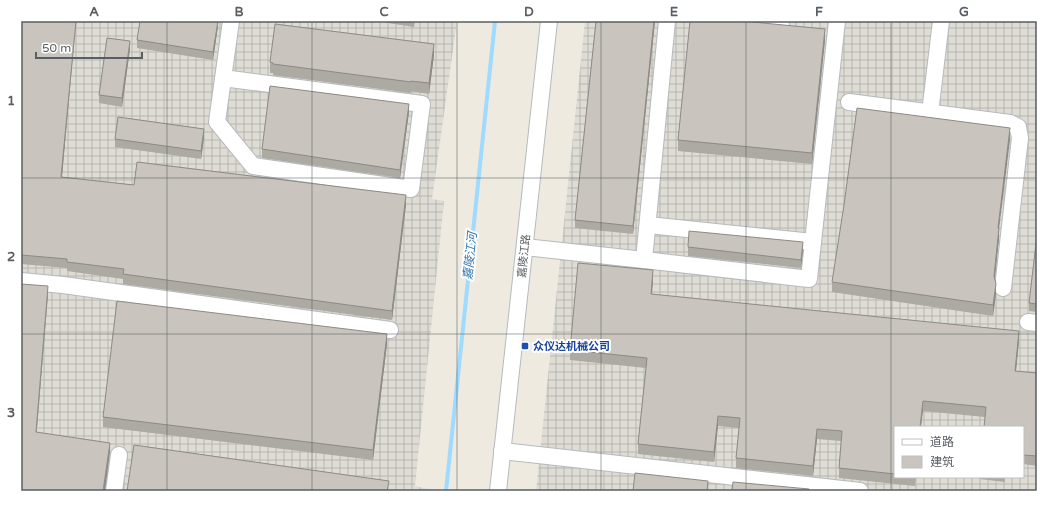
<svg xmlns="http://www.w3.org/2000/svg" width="1058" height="512" viewBox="0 0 1058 512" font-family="'Varela Round','Noto Sans SC',sans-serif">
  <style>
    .industrial { fill: url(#industrial-grid); fill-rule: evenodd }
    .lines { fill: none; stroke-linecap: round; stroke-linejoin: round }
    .stream { stroke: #9fdaff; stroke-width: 4 }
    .minor-casing { stroke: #b6babf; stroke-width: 18 }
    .minor { stroke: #fff; stroke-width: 16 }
    .wall { fill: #ada9a3 }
    .shaded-wall { fill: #8d8984 }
    .building { fill: #c9c4bd; stroke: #8d8984 }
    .grid { fill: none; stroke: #595e63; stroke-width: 1; stroke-opacity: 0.55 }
    .transit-dot { fill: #1a4fb4; stroke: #fff; stroke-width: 1.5 }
    .labels { text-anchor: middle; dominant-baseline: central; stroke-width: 4; stroke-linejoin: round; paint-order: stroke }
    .street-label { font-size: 11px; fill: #595e63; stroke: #fff }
    .transit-label { font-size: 11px; font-weight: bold; fill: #164399; stroke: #fff; text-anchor: start }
    .water-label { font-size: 12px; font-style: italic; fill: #3175b1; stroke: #fff }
    .neatline { fill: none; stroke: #595e63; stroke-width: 1.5 }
    .grid-label { font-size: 13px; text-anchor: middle; font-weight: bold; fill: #595e63 }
  </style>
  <defs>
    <pattern id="industrial-grid" width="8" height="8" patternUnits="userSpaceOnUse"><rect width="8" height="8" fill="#dedcd5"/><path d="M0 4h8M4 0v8" fill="none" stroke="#b7b6b0"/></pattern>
  </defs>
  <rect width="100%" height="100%" fill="#eeeae0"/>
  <g class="industrial">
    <polygon points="21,21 457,21 432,199 444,201 415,486 432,490 432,491 21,491"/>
    <path d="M585,21h452v470h-501zM895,427h128v50h-128z"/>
  </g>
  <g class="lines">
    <polyline class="stream" points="446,491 495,21"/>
    <g class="minor-casing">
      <g id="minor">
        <polyline points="667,21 644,260 809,279 837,21"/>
        <polyline points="743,21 781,25"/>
        <polyline points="223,78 422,104 411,189 253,166 217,122 231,21"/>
        <polyline points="849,102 1010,123 1018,127 1020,138 1003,288"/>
        <polyline points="930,113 941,21"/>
        <polyline points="648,225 813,242"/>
        <polyline points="525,247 644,260"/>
        <polyline points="21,281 63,285 390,330"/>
        <polyline points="1028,322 1037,323"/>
        <polyline points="502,451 860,491"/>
        <polyline points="114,491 119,455"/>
        <polyline points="498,491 549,21"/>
      </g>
    </g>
    <use href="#minor" class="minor"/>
  </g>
  <g class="wall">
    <polygon points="21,21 76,21 62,177 134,185 406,205 392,320 123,284 123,279 67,271 67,268 21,264"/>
    <polygon points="218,21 218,26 213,60 137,48 137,40"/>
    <polygon points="375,21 415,21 414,27"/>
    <polygon points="596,21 655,21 633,234 575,228 575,220"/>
    <polygon points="825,40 812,164 678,151 678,140"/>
    <polygon points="130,49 122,107 99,103 99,95"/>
    <polygon points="434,55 429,94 411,91 411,93 273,75 273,73 270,73 270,62"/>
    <polygon points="409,112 400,178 262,158 262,149"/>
    <polygon points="204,138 201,159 115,147 115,139"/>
    <polygon points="1010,139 999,228 999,238 994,279 996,294 993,316 832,292 832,282"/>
    <polygon points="1037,235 1037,312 1029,311 1029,303"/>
    <polygon points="688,247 803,250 801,268 688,256"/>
    <polygon points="653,280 651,294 1019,341 1016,371 1037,373 1037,466 1023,464 1023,427 985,417 923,411 895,427 895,477 916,477 915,486 839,478 839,468 841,441 817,439 813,476 736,468 736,458 739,428 718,426 714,462 638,454 638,444 646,368 570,360 570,350"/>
    <polygon points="387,344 373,460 103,427 103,417"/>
    <polygon points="980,477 1005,477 1005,482 980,479"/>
  </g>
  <g class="shaded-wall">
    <polygon points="76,21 61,187 61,177"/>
    <polygon points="218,21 218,26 213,60 213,52"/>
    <polygon points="654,21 655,21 633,234 633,226"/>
    <polygon points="825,29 825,40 812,164 812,153"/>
    <polygon points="130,41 130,49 122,107 122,98"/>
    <polygon points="434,44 434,55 429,94 429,83"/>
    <polygon points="409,104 409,112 400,178 400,170"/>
    <polygon points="1010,128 1010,139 999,228 999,238 994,287 994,276 998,228"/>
    <polygon points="204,129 204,138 201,159 201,151"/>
    <polygon points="406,195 406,205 392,320 392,311"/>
    <polygon points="803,242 803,250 801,268 801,260"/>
    <polygon points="653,270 653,280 651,304 651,294"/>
    <polygon points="996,284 996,294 993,316 993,305"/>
    <polygon points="48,286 48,295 36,441 36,432"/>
    <polygon points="1019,331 1019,341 1015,381 1015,371"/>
    <polygon points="387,334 387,344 373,460 373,450"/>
    <polygon points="923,401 923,411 921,427 920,427"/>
    <polygon points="718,416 718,426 714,462 714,452"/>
    <polygon points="817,429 817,439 813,476 813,466"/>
    <polygon points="110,443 110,452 105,491 103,491"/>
  </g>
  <g class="building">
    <polygon points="21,21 76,21 61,177 134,185 137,162 406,195 392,311 123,274 124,269 67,262 67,259 21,255"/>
    <polygon points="140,21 218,21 213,52 137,40"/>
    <polygon points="596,21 654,21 633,226 575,220"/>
    <polygon points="690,21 742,21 825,29 812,153 678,140"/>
    <polygon points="275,24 434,44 429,83 411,81 411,82 273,64 273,63 270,62"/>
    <polygon points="107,38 130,41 122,98 99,95"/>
    <polygon points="270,86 409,104 400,170 262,149"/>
    <polygon points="857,108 1010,128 998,228 999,228 994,276 996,284 993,305 832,282 844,205"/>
    <polygon points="118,117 204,129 201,151 115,139"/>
    <polygon points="689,231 803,242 801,260 688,247"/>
    <polygon points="1037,235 1037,304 1029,303"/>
    <polygon points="578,263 653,270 651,294 1019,331 1015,371 1037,373 1037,456 1023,455 1023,427 984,427 986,407 923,401 920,427 895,427 895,474 839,468 842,431 817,429 813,466 736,458 740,418 718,416 714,452 638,444 647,358 570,350"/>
    <polygon points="21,284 48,286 36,432 110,443 103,491 21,491"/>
    <polygon points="117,301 387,334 373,450 103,417"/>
    <polygon points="134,445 389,481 387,491 127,491"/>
    <polygon points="635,473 708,481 707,491 633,491"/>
    <polygon points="733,482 809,489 809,491 732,491"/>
  </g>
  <path class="grid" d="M167,21v470M312,21v470M457,21v470M601,21v470M746,21v470M891,21v470M21,178h1016M21,334h1016"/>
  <rect class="transit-dot" x="521" y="342" width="8" height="8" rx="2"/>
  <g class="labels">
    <g class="street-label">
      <text transform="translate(524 256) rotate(-84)">嘉陵江路</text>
    </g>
    <g class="transit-label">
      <text x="533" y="346">众仪达机械公司</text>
    </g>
    <g class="water-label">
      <text transform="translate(470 256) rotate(-84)">嘉陵江河</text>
    </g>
  </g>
  <rect width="1058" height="512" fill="none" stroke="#ffffff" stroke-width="44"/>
  <rect x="894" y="426" width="130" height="52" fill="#ffffff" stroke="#bdbfc1"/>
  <rect x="902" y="439" width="20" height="6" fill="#ffffff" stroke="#bdbfc1"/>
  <text x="930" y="446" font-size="12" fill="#595e63">道路</text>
  <rect x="902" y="456" width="20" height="12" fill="#c9c4bd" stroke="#bdbfc1"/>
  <text x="930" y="466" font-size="12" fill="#595e63">建筑</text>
  <path d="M36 52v6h106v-6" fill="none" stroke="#595e63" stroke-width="2"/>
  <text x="42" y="52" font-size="12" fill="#595e63" stroke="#ffffff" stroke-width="3" paint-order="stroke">50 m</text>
  <rect x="22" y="22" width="1014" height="468" class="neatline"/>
  <g class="grid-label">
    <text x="94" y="16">A</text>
    <text x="239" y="16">B</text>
    <text x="384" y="16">C</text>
    <text x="529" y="16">D</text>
    <text x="674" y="16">E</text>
    <text x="819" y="16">F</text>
    <text x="964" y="16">G</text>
    <text x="11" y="105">1</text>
    <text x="11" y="261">2</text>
    <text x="11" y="417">3</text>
  </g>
</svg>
